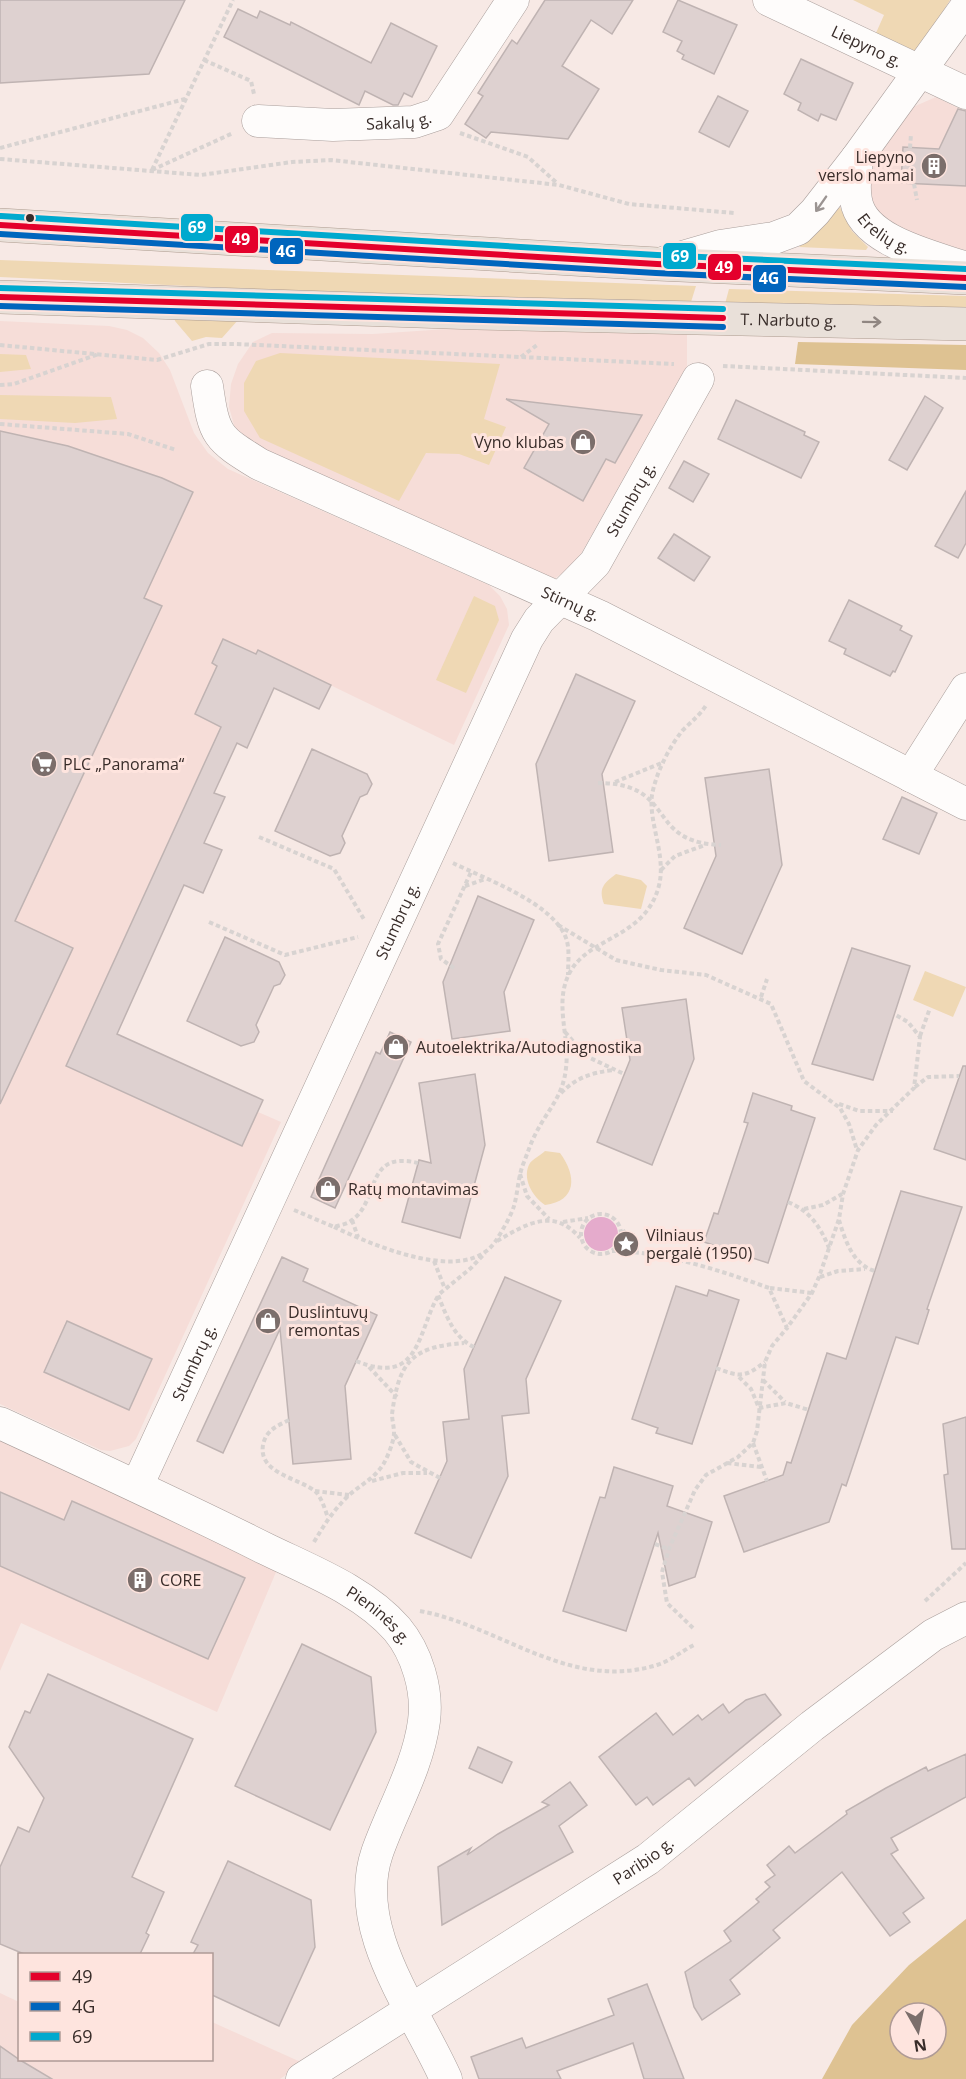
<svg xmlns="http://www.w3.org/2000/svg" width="966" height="2079" viewBox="0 0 966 2079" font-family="'Open Sans',sans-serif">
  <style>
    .built { fill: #f6ddd8 }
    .green { fill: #efd8b4 }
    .forest { fill: #dec292; fill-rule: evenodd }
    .water { fill: #e5abcc }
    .building { fill: #ded1d0; stroke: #bfb3b2; stroke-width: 1.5 }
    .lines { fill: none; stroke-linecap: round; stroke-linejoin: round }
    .minor-casing { stroke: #a99e9b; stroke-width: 33 }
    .major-casing { stroke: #ae9c90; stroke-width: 34 }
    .path { stroke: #d8d3d1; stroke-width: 4; stroke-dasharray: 4.5 3; stroke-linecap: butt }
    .minor { stroke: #fefcfb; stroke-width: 32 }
    .major { stroke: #e9e0d9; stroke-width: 33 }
    .bus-1-casing { stroke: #fee4de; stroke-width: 10 }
    .bus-2-casing { stroke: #fee4de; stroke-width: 10 }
    .bus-3-casing { stroke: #fee4de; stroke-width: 10 }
    .bus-1 { stroke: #e4002b; stroke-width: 6 }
    .bus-2 { stroke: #0065bd; stroke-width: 6 }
    .bus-3 { stroke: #00a9ce; stroke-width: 6 }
    .oneway { stroke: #9b9492 }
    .oneway2 { stroke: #908681 }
    .bus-dot { fill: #382c29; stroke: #fee4de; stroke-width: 2 }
    .labels { text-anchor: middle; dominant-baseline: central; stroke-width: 6; stroke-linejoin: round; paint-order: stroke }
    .street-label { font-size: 16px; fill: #382c29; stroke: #fee4de }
    .poi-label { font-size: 16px; fill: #382c29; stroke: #fee4de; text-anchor: start }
    .line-badge { stroke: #fee4de; stroke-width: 2 }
    .badge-label { font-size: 16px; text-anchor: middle; font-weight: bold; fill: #fff }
  </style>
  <rect width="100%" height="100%" fill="#f7e9e5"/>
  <g class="built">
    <polygon points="936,97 966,112 966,251 939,249 903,238 868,208 865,171 913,107"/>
    <polygon points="0,321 109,326 127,330 143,338 159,353 170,370 194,433 208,453 228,469 489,585 500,596 507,609 509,625 454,745 258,650 234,697 87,1020 263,1100 258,1112 281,1122 136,1439 129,1446 110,1451 101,1450 0,1404"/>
    <polygon points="476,327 687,332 687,368 574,566 555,578 544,579 242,440 234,425 229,407 231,384 238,364 253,342 272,333 373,334"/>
    <polygon points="0,1438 279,1565 217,1712 21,1623 0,1671"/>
    <polygon points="0,1993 19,2002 20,2060 212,2060 212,2022 303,2063 280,2079 0,2079"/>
  </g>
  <g class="green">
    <polygon points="853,0 950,0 918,53 876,33 884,15"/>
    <polygon points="840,207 852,231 868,247 866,250 799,247"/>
    <polygon points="0,260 696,286 691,302 333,293 0,277"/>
    <polygon points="729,289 966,296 966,308 725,304"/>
    <polygon points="174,316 238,320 222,338 206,337 192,341 175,321"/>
    <polygon points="280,353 500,364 484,419 506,427 489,465 459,454 426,453 399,501 260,438 244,411 244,383 256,361"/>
    <polygon points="0,354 26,355 31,369 0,372"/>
    <polygon points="0,395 111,397 117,419 75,423 0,419"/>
    <polygon points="474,596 495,606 499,620 466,693 436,680"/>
    <path d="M616,874l25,6 6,6 -6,23 -37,-5c-6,-16 0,-21 12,-30z"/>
    <polygon points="925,971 966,987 953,1017 913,1000"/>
    <path d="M545,1151l15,2c17,23 17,48 -15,52 -12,-8 -24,-27 -15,-42 3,-4 11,-8 15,-12z"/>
  </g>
  <g class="forest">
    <polygon points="798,342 966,345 966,370 795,364"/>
    <path d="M966,1919v160h-144l30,-54 57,-60zM900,2013h36v36h-36z"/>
  </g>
  <circle class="water" cx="601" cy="1234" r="17"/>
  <g class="building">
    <polygon points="0,0 185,0 149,74 0,83"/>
    <polygon points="545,0 633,0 612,34 591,20 562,66 599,89 568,139 491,132 486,138 465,124 483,96 478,93 512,40 517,44"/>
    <polygon points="678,0 737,25 714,74 682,59 684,55 677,51 682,41 663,32"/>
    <polygon points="238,9 257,18 260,11 290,25 291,22 371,63 391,23 437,46 412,97 404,93 398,105 393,105 365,91 359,105 224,37"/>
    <polygon points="801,59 853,83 836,120 821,114 818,121 798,110 801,103 784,94"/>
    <polygon points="718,96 748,111 729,147 699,132"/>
    <polygon points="958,109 966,111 966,186 901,183 903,147 939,149"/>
    <polygon points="925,396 943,408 907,470 889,460"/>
    <polygon points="506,399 642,415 615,463 606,459 583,501 524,468 549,424"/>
    <polygon points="736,400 805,432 804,435 819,442 801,478 718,439"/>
    <polygon points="0,431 68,446 162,478 193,492 144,598 162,606 15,921 73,948 0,1104"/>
    <polygon points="684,461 709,474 693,502 669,488"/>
    <polygon points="966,491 966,543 958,558 935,546"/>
    <polygon points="674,534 710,557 694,581 658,558"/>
    <polygon points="849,600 902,626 900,630 912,636 895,672 893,671 890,676 844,654 846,649 829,641"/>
    <polygon points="223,639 256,654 258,650 331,685 319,709 274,688 247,748 237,743 214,793 225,797 204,843 222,850 203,893 184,885 117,1034 263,1100 242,1146 66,1066 221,727 195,714 217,666 212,663"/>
    <polygon points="576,674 635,701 602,774 613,852 549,861 536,764"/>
    <polygon points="312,749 367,774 372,784 367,794 360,797 342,836 345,843 340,853 330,856 275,831"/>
    <polygon points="769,769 782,865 742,954 684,928 716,856 705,778"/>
    <polygon points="902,797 937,813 919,854 883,839"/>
    <polygon points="478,896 534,920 504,992 510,1031 452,1039 443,982"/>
    <polygon points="225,937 279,962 285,975 280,984 274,986 256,1025 259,1032 254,1042 241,1046 187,1021"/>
    <polygon points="852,948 910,966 873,1080 812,1064"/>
    <polygon points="686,999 694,1059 652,1165 597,1142 630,1060 622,1008"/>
    <polygon points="390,1032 411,1042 335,1208 311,1197 376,1052 380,1054"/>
    <polygon points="963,1066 966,1066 966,1160 934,1149"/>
    <polygon points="475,1074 485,1145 460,1238 402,1222 419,1160 431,1163 419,1083"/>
    <polygon points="753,1093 792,1106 791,1110 815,1118 768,1263 704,1242 714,1213 718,1214 748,1123 744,1122"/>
    <polygon points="901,1191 962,1207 927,1309 929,1310 918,1344 896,1337 846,1486 842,1484 829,1522 744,1552 724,1496 783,1475 787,1462 791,1463 827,1353 846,1359"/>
    <polygon points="282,1257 308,1269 303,1281 377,1315 345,1386 351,1459 293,1464 280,1329 223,1453 197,1441"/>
    <polygon points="505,1277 561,1301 526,1379 529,1413 502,1416 508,1476 471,1558 415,1533 447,1461 443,1422 469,1419 464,1369"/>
    <polygon points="676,1286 707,1296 709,1290 739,1300 692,1444 656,1433 658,1428 632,1419"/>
    <polygon points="67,1321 152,1359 129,1410 44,1372"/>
    <polygon points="966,1417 966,1549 952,1549 944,1475 948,1474 943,1424"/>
    <polygon points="614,1467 673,1486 667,1506 712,1522 695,1577 669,1586 658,1533 626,1631 563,1611 600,1497 605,1498"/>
    <polygon points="0,1492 64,1520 72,1501 245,1578 208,1659 0,1566"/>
    <polygon points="302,1644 371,1677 376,1732 330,1830 235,1786"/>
    <polygon points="48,1674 193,1739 132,1877 164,1892 146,1933 149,1935 140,1954 24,1954 0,1944 0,1867 18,1827 29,1832 44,1798 9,1747 25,1711 30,1713"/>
    <polygon points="765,1694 781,1715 695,1786 689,1778 653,1805 647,1797 636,1805 599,1757 656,1713 673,1735 698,1715 702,1720 723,1704 729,1713 746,1700"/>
    <polygon points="478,1747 512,1762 502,1783 469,1768"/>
    <polygon points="966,1754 966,1797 891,1838 898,1850 891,1854 924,1898 903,1913 910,1922 890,1936 842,1872 773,1930 780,1938 730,1980 740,1994 702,2020 694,2007 685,1972 731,1941 724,1931 759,1902 756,1899 770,1887 765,1882 775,1875 767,1865 789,1846 795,1853 847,1814 846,1811 886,1788 926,1767 928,1771"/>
    <polygon points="570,1782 587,1805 559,1826 573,1852 442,1925 438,1867 471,1848 467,1855 498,1834 549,1805 542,1802"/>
    <polygon points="228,1861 311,1900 315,1947 279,2026 212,1995 212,1954 193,1954 198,1945 191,1942"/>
    <polygon points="647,1984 684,2079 644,2079 633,2043 557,2071 561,2079 479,2079 471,2057 522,2038 526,2048 614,2015 608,1999"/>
    <polygon points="0,2046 20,2060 52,2079 0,2079"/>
  </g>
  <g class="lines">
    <g class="minor-casing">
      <g id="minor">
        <path id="s1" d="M769,0l197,93"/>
        <path id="s2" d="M258,121l75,4 81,-3 24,-8 75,-114"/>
        <path id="s3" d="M857,158c-1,14 -4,28 -1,42 6,41 76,56 110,68"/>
        <polyline points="665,262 720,246 774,238 798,229 815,212 857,158 966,7"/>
        <path id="s4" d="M207,386c7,50 10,52 52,78l340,152 367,188"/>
        <polyline points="911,776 966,689"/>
        <path id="s5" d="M0,1423c89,41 178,82 266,126 45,22 98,42 131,80 20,24 31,61 27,92 -6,46 -32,89 -47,132 -26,77 39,158 69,226"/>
        <path id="s6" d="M137,1486l390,-847 12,-19 56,-57 103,-184"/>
        <path id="s7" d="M302,2079l346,-220 164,-133 121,-91 33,-17"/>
      </g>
    </g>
    <g class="major-casing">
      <g id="major">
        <polyline points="0,225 657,264 966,278"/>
        <path id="s8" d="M0,297l477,16 489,11"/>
      </g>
    </g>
    <g class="path">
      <polyline points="204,60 251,81 254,94"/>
      <polyline points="460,133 528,157 558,184"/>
      <polyline points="0,148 185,99"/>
      <polyline points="910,148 911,134"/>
      <polyline points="0,159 201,175 292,162 331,160 559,185 629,204 734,213"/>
      <polyline points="152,170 233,133"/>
      <polyline points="152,170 233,0"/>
      <polyline points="914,184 917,200"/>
      <polyline points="0,345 157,360 209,344 236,344 674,364"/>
      <polyline points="521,357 537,345"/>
      <polyline points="723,366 966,378"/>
      <polyline points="0,385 14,384 99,354"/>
      <polyline points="0,424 128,434 176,450"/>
      <polyline points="615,782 664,762"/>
      <path d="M598,783c11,0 23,1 33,5 39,15 27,55 90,57"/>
      <polyline points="259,837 334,869 365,921"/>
      <path d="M453,863c32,16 99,39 113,75 4,11 2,25 2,37"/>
      <polyline points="661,870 675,856 705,845"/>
      <polyline points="465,886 485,879"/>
      <polyline points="209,922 285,955 358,937"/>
      <polyline points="558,925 616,960 661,970 706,975 771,1004 804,1081 840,1108 849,1124 857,1150"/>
      <polyline points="454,968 441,959 438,944 471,872"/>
      <polyline points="761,997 767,979"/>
      <polyline points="565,1032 586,1056 624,1074"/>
      <polyline points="920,1036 930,1008"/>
      <polyline points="915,1087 928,1077 959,1076"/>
      <path d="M561,1093c16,-16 30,-20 52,-23"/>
      <polyline points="839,1104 859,1111 893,1111"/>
      <polyline points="520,1174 527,1196 549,1219"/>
      <path d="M788,1202c22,9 32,24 41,46"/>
      <polyline points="804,1209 823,1205 842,1194"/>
      <path d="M294,1210l40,17c6,-2 14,-3 18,-7 28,-19 12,-70 66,-57"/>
      <circle cx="601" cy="1234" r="20"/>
      <polyline points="352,1220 358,1237"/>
      <path d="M839,1220c6,20 14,45 36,51"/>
      <polyline points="563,1222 588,1218"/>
      <path d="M334,1227c37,17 130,59 161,15 6,-9 16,-26 19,-36 4,-14 4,-30 10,-44 4,-10 7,-20 12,-29 12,-24 27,-36 30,-65 4,-31 -12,-64 3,-94 18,-37 74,-35 89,-85 10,-31 -10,-66 -6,-94 4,-22 17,-48 31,-65 9,-9 17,-15 24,-26"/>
      <polyline points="623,1230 637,1251"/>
      <path d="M497,1241c29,-17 57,-34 83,-3"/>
      <path d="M612,1251c50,0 110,20 157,37l18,40 25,-35 7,-16 20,-58 4,-25 15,-44 18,-25 38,-37 6,-51 -12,-15 -14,-8"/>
      <polyline points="434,1261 445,1289"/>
      <polyline points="820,1277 838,1271 865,1269"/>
      <polyline points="770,1288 812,1293"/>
      <path d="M474,1347c-20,-9 -28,-32 -36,-52l33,-27 14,-15"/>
      <path d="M356,1361c64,26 61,-28 82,-65"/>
      <polyline points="369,1367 397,1397"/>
      <path d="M716,1368c24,9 28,10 49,-6"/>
      <polyline points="739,1377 751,1389 759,1408 786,1403 809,1410"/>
      <polyline points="763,1380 785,1402"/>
      <path d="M289,1420c-12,6 -23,10 -26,25 -5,29 37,33 53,47 6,7 9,17 12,26"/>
      <polyline points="395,1435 411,1462 440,1478"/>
      <polyline points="753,1443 767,1481"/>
      <polyline points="727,1463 761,1467"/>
      <polyline points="372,1481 403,1473 427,1473"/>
      <polyline points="315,1491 349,1495"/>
      <path d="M314,1542c10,-17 19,-31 33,-45 12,-12 27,-17 37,-34 4,-7 10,-22 10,-30 0,-7 -2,-13 -2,-19 7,-52 19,-67 72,-71"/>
      <polyline points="655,1544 669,1549"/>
      <polyline points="925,1601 966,1563"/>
      <path d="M420,1611c81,15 149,81 237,54 13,-4 25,-14 37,-20"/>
      <polyline points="693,1628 667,1603 662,1572 669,1549 695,1490 706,1475 738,1457 753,1443 757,1431 765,1362 772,1346 787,1328"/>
    </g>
    <use href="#minor" class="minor"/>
    <use href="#major" class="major"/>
    <g class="bus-1-casing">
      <g id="bus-1">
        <polyline points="0,225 657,264 966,278"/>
        <polyline points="0,297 723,318"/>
      </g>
    </g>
    <g class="bus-2-casing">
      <g id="bus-2">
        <polyline points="0,234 656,273 966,287"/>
        <polyline points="0,306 723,327"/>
      </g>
    </g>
    <g class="bus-3-casing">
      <g id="bus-3">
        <polyline points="1,216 657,255 966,269"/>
        <polyline points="0,288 723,309"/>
      </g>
    </g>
    <use href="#bus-1" class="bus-1"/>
    <use href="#bus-2" class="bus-2"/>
    <use href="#bus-3" class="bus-3"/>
  </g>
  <defs><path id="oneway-shaft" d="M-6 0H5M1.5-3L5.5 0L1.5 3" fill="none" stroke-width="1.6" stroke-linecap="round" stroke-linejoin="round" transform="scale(1.5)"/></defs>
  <use class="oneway" href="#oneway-shaft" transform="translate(821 204) rotate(125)"/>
  <use class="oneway2" href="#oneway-shaft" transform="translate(872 322) rotate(1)"/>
  <defs>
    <g id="building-disc" transform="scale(1.35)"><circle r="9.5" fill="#7b6e6b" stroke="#fee4de"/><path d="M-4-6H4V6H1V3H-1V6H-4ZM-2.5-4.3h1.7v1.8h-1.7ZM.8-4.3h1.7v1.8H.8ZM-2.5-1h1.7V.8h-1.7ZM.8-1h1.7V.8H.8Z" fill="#fff"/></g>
    <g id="shop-disc" transform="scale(1.35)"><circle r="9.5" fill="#7b6e6b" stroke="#fee4de"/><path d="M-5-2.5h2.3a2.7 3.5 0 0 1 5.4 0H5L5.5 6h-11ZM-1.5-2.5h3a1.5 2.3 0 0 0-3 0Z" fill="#fff"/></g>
    <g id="supermarket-disc" transform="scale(1.35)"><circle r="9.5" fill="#7b6e6b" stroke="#fee4de"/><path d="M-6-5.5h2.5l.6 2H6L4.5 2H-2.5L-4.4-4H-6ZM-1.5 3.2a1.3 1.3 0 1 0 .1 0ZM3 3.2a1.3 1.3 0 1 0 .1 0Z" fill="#fff"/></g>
    <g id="sight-disc" transform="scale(1.35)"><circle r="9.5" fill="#7b6e6b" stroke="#fee4de"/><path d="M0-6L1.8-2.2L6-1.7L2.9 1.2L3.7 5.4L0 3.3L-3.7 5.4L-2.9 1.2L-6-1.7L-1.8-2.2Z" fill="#fff"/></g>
  </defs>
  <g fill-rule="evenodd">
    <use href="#building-disc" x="934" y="166"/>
    <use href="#shop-disc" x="583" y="442"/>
    <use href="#supermarket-disc" x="44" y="764"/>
    <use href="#shop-disc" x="396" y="1047"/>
    <use href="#shop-disc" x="328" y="1189"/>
    <use href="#sight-disc" x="626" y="1244"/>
    <use href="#shop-disc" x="268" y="1321"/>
    <use href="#building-disc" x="140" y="1580"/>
  </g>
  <circle class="bus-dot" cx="30" cy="218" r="5"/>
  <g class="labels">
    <g class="street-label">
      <text stroke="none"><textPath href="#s1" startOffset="108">Liepyno g.</textPath></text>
      <text stroke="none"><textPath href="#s2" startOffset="141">Sakalų g.</textPath></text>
      <text stroke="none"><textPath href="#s3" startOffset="88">Erelių g.</textPath></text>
      <text stroke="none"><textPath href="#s8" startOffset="789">T. Narbuto g.</textPath></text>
      <text stroke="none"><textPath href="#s6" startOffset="1108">Stumbrų g.</textPath></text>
      <text stroke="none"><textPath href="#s4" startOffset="441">Stirnų g.</textPath></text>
      <text stroke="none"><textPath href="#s6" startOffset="622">Stumbrų g.</textPath></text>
      <text stroke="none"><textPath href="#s6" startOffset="136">Stumbrų g.</textPath></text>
      <text stroke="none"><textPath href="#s5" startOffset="426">Pieninės g.</textPath></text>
      <text stroke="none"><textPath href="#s7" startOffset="405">Paribio g.</textPath></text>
    </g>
    <g class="poi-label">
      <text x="914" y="157" text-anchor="end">Liepyno<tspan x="914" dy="18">verslo namai</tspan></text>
      <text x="564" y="442" text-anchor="end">Vyno klubas</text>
      <text x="63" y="764">PLC „Panorama“</text>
      <text x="416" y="1047">Autoelektrika/Autodiagnostika</text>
      <text x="348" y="1189">Ratų montavimas</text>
      <text x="646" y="1235">Vilniaus<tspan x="646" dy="18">pergalė (1950)</tspan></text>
      <text x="288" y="1312">Duslintuvų<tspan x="288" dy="18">remontas</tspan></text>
      <text x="160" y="1580">CORE</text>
    </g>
  </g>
  <g class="line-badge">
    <rect x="180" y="213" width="34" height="29" rx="6" fill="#00a9ce"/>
    <rect x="224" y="225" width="35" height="29" rx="6" fill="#e4002b"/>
    <rect x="269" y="237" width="35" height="28" rx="6" fill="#0065bd"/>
    <rect x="662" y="242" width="35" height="28" rx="6" fill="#00a9ce"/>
    <rect x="707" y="253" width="35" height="28" rx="6" fill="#e4002b"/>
    <rect x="752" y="264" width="35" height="29" rx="6" fill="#0065bd"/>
  </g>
  <g class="badge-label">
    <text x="197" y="233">69</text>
    <text x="241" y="245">49</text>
    <text x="286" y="257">4G</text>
    <text x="680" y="262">69</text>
    <text x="724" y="273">49</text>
    <text x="769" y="284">4G</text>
  </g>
  <rect x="18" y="1953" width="195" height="108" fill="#fee4de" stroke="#af9a96" stroke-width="1.5"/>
  <rect x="30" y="1972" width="30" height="9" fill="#e4002b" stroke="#af9a96" stroke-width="1.5"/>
  <text x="72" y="1983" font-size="18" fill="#382c29">49</text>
  <rect x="30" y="2002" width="30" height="9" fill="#0065bd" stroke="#af9a96" stroke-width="1.5"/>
  <text x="72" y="2013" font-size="18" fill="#382c29">4G</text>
  <rect x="30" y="2032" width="30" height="9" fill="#00a9ce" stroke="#af9a96" stroke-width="1.5"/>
  <text x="72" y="2043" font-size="18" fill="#382c29">69</text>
  <g transform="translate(918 2031) rotate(171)"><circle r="28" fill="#fee4de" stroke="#af9a96" stroke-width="1.5"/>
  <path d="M0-4.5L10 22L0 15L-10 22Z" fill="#7b6e6b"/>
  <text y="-9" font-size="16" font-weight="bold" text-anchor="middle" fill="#382c29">N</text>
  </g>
</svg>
